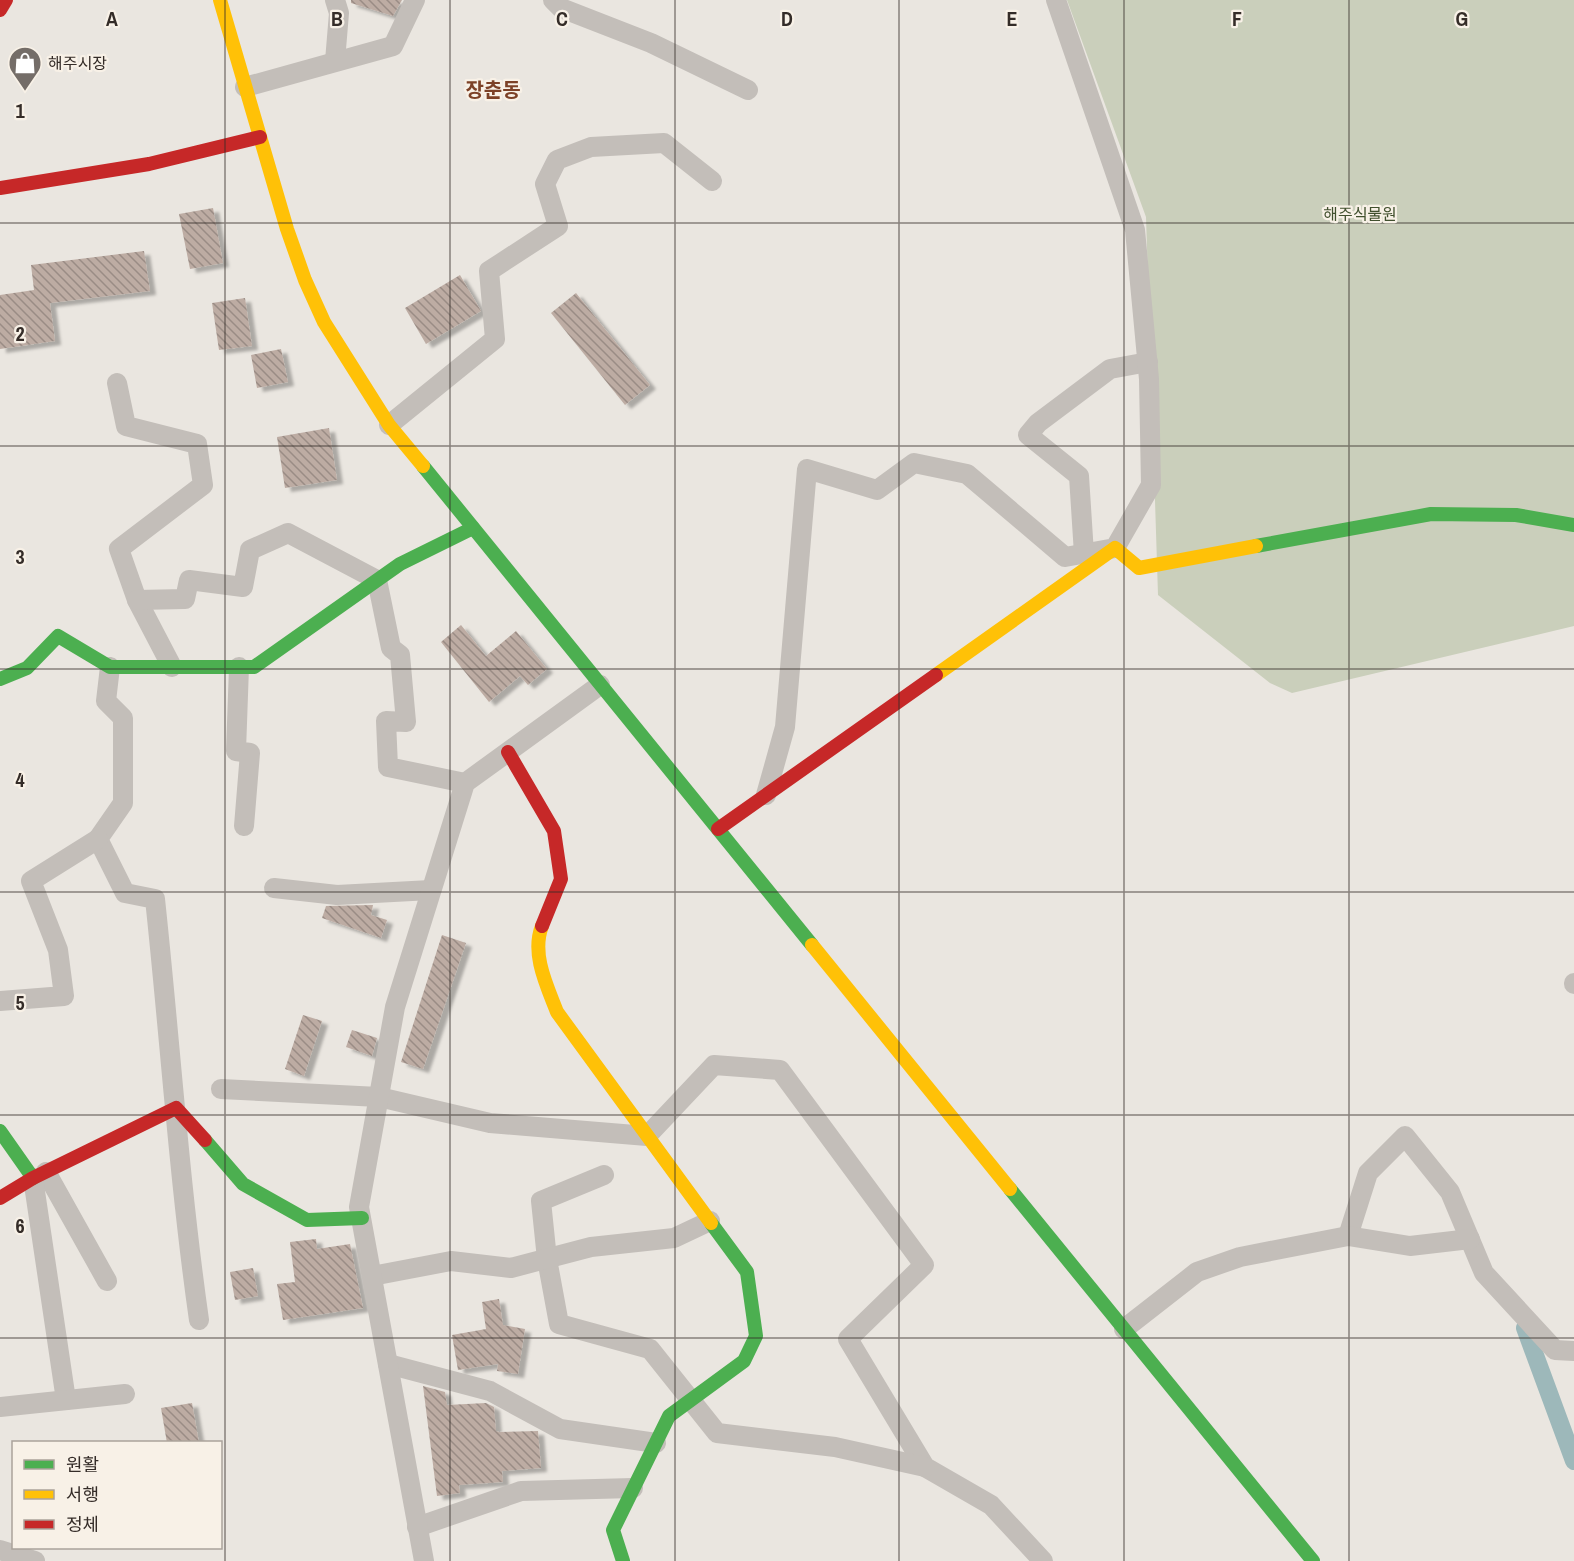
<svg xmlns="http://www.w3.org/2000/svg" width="1574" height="1561" viewBox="0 0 1574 1561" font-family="'Archivo Narrow','Noto Sans KR',sans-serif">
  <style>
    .garden { fill: #cacfbb }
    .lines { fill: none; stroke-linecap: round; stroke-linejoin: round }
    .canal { stroke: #9db8ba; stroke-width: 18 }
    .building { fill: url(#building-back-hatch); filter: url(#shadow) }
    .street { stroke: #c3beb9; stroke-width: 20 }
    .fast { stroke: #4caf50; stroke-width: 14 }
    .slow { stroke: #ffc107; stroke-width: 14 }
    .jam { stroke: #c62828; stroke-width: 14 }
    .grid { fill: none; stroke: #342c28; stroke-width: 1.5; stroke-opacity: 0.55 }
    .labels { text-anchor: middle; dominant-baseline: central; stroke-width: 4.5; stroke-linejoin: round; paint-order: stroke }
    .poi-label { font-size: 16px; fill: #342c28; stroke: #f8f1e7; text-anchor: start }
    .park-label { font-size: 16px; fill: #41502e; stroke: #f8f1e7 }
    .quarter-label { font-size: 20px; font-weight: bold; fill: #7c4127; stroke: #f8f1e7 }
    .grid-label { font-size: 20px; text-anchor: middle; font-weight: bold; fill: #342c28; stroke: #f8f1e7; stroke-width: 4.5; stroke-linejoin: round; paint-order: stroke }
  </style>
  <defs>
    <pattern id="building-back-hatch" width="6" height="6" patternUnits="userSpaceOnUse" patternTransform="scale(1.5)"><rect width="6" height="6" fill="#bdaca3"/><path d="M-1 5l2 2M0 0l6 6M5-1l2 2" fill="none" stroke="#9a8c85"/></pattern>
    <filter id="shadow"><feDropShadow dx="6" dy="4" stdDeviation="1.5" flood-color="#0004"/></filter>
  </defs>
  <rect width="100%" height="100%" fill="#eae6e0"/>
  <polygon class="garden" points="1067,0 1574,0 1574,626 1292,693 1270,683 1158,595 1146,217"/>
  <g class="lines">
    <polyline class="canal" points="1525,1328 1574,1461"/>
  </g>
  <g class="building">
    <polygon points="351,0 402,0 393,16 351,3"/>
    <polygon points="213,208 223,263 190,269 179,214"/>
    <polygon points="144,251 150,291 50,303 55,341 0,349 0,295 34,290 31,265"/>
    <polygon points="460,275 481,311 426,344 405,308"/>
    <polygon points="576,293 650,385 625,405 551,313"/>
    <polygon points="245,298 252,346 219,350 212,303"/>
    <polygon points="281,349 288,382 257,388 251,355"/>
    <polygon points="329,428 337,480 285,488 277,437"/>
    <polygon points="461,625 486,656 516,631 547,669 528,685 520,676 489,702 441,642"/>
    <polygon points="373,905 371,915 387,920 381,938 322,918 326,906"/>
    <polygon points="442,935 466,943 423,1069 401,1062"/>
    <polygon points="303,1015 322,1021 304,1076 285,1069"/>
    <polygon points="352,1030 377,1038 372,1056 346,1047"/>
    <polygon points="316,1239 317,1249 350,1244 363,1308 283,1320 277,1284 295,1282 290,1242"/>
    <polygon points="253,1268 258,1296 235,1300 230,1272"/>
    <polygon points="499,1299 503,1325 525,1329 518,1374 497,1371 498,1364 458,1370 452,1335 486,1329 482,1302"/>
    <polygon points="423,1386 445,1392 447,1405 486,1403 494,1407 496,1431 499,1432 538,1431 541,1468 502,1471 503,1482 459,1485 460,1493 437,1496"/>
    <polygon points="192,1403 199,1443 167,1443 161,1408"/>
  </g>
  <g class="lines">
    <g class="street">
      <polyline points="553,0 561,8 651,43 748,90"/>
      <polyline points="335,61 339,13 335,0"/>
      <polyline points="245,87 393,46 415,0"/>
      <polyline points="117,383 126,426 197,444 203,485 119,549 137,600 172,667"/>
      <polyline points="389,425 495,339 489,271 558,226 545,184 557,160 591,147 664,143 712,181"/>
      <polyline points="1084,554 1079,476 1028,435 1038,423 1110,369 1148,362"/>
      <polyline points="137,600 185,599 189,580 243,587 250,550 288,533 377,580 391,648 400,655 406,722 386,721 388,767 465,783"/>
      <path d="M110,667l-4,34 17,17v85l-25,36 27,54 30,6c15,140 24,281 44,421"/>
      <polyline points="239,667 236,751 250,753 244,826"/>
      <polyline points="766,795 785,727 807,469 877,490 914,463 967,474 1065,557 1115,548 1151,485 1149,379 1135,230 1056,0"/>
      <polyline points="274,888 337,895 431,890"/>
      <polyline points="1574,983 1574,984"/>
      <polyline points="0,1001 64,996 58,950 31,881 98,839"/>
      <polyline points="221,1089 379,1097 490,1123 647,1136 714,1065 780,1070 924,1265 848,1339 925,1467 991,1505 1043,1561"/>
      <polyline points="46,1172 107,1281"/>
      <polyline points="604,1175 541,1201 547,1259 559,1324 650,1349 717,1433 835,1447 925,1467"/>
      <polyline points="33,1178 66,1400"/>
      <polyline points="1348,1236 1368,1173 1405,1136 1450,1192 1484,1273 1555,1350 1574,1351"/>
      <polyline points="372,1276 451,1261 511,1268 591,1247 674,1238 710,1221"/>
      <polyline points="1124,1329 1197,1272 1240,1257 1348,1236 1410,1246 1470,1239"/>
      <polyline points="388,1364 490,1391 560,1429 656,1443"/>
      <polyline points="0,1407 125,1394"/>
      <polyline points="417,1527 521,1491 633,1488"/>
      <polyline points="0,1550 35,1561"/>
      <polyline points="424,1561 359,1207 395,1007 465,783 600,685"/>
    </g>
    <g class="fast">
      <polyline points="423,466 812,945"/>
      <polyline points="1256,546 1431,514 1516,515 1574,525"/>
      <polyline points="0,679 27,668 58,636 110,667 254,667 400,564 473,528"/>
      <polyline points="0,1131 33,1178"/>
      <polyline points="205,1140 243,1184 307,1220 362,1218"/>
      <polyline points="1010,1189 1313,1561"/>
      <polyline points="623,1561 613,1530 669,1416 744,1361 756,1336 747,1272 711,1223"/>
    </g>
    <g class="slow">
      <polyline points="220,0 287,229 305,280 324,322 389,425 423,466"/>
      <polyline points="936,675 1115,548 1139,568 1256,546"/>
      <path d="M542,926c-11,28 5,60 15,86l154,211"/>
      <polyline points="812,945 1010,1189"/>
    </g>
    <g class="jam">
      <polyline points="0,10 6,0"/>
      <polyline points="0,188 149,164 260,137"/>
      <polyline points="508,752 554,831 561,879 542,926"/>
      <polyline points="718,829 936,675"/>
      <polyline points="0,1198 33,1178 176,1108 205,1140"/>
    </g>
  </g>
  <path class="grid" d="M225,0v1561M450,0v1561M675,0v1561M899,0v1561M1124,0v1561M1349,0v1561M0,223h1574M0,446h1574M0,669h1574M0,892h1574M0,1115h1574M0,1338h1574"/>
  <defs>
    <g id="shop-pin" transform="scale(1.725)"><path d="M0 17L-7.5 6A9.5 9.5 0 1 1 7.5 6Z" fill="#746d68" stroke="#f8f1e7"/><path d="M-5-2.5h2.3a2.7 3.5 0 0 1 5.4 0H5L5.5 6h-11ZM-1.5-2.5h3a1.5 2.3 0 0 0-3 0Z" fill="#fff"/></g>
  </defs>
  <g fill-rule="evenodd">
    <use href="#shop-pin" x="25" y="63"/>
  </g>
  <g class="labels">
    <g class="poi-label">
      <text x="48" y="63">해주시장</text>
    </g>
    <g class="park-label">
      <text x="1360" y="214">해주식물원</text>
    </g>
    <g class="quarter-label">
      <text x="493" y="89">장춘동</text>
    </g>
  </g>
  <g class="grid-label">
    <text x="112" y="26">A</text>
    <text x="337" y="26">B</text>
    <text x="562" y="26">C</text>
    <text x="787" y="26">D</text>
    <text x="1012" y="26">E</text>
    <text x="1237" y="26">F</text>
    <text x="1462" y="26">G</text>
    <text x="20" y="118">1</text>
    <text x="20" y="341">2</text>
    <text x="20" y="564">3</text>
    <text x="20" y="787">4</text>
    <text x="20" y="1010">5</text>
    <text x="20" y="1233">6</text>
  </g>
  <rect x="12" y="1441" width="210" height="108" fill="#f8f1e7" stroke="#aaa29b" stroke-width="1.5"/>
  <rect x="24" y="1460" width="30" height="9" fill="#4caf50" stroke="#aaa29b" stroke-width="1.5"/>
  <text x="66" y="1471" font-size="18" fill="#342c28">원활</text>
  <rect x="24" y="1490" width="30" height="9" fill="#ffc107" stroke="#aaa29b" stroke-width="1.5"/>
  <text x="66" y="1501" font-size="18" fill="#342c28">서행</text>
  <rect x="24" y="1520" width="30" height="9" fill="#c62828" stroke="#aaa29b" stroke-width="1.5"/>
  <text x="66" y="1531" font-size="18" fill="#342c28">정체</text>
</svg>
